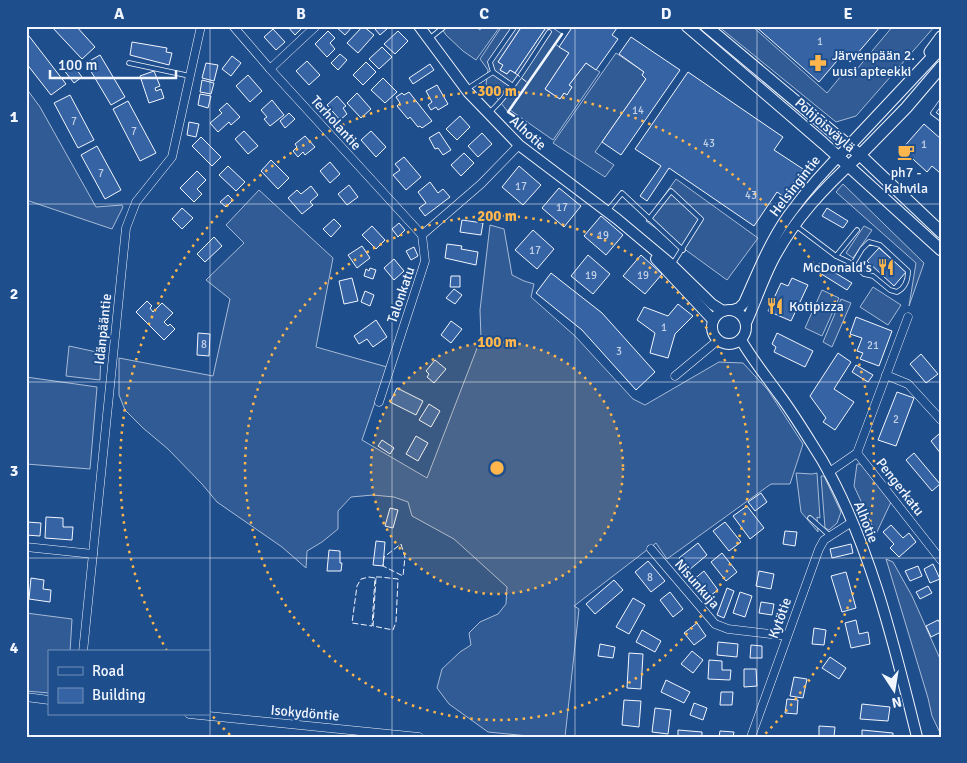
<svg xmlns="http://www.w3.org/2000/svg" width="967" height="763" viewBox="0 0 967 763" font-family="Signika,sans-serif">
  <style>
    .built { fill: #305b95; stroke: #a8bbd7 }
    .building { fill: #3563a3; stroke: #f2f6ff }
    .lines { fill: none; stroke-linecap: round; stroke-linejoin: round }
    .service-casing { stroke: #f2f6ff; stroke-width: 5.5 }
    .minor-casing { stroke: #f2f6ff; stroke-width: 9 }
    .tertiary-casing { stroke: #f2f6ff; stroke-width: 12 }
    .secondary-casing { stroke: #f2f6ff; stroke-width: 13 }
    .service { stroke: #1f4e8c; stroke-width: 4 }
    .minor { stroke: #1f4e8c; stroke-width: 8 }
    .tertiary { stroke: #1f4e8c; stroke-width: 10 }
    .secondary { stroke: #1f4e8c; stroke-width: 11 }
    .fence { stroke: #f2f6ff; stroke-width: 1; stroke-dasharray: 6 2.5; stroke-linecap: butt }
    .wall { stroke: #f2f6ff; stroke-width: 2.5 }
    .grid { fill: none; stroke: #f2f6ff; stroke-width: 1; stroke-opacity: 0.55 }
    .ring { fill: none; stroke: #ffb74d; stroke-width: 2.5; stroke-dasharray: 2.5 5 }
    .labels { text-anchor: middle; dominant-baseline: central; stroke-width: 4; stroke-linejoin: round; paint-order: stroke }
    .number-label { font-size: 11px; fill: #c3d1e8 }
    .poi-label { font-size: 14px; fill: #f2f6ff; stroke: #1f4e8c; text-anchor: start }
    .street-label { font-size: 14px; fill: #f2f6ff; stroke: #1f4e8c }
    .centre { fill: #ffb74d; stroke: #1f4e8c; stroke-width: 2.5 }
    .ring-label { font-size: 15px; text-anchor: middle; font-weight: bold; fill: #ffb74d; stroke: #1f4e8c; stroke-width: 4; stroke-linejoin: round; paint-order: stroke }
    .neatline { fill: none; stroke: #f2f6ff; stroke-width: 2 }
    .grid-label { font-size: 16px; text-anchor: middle; font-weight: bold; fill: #f2f6ff }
  </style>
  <rect width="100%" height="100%" fill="#1f4e8c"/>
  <g class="built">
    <polygon points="440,26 474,26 480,30 482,26 496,26 499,28 476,60 463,51 446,35"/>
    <polygon points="502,26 522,26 498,62 503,65 500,70 507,74 510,70 515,73 547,26 550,26 562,34 555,44 569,53 545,89 560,99 564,93 567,94 572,87 569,85 586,63 600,72 553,140 510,110 508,112 486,84 488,70 480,59"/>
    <polygon points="718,26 752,26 827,93 846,70 852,75 893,26 935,26 856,116 836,122"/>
    <polygon points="616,53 644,72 642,75 646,79 595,152 614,165 605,177 553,143"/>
    <polygon points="26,88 40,107 96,207 122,205 123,207 112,229 26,200"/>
    <polygon points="676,179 758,238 727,280 646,221"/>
    <polygon points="843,184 924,263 909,306 916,263 836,192"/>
    <polygon points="259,190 333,258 316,347 387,367 362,440 427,478 481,338 480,310 490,225 504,229 512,275 524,281 534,284 531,297 575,336 633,399 645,405 719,362 743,363 768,390 803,444 790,484 771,484 667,559 656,543 574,606 579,609 565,737 538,737 488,732 449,704 437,688 442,669 460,652 471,645 469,633 480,622 498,614 506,604 507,587 454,539 412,516 408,502 394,497 373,495 351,497 338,511 338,529 322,542 307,551 306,568 282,547 217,502 202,484 168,449 143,428 125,410 119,395 119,358 213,376 230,299 206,280 244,243 226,225"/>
    <polygon points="864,226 872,230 853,258 846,253"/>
    <polygon points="873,287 901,305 888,325 860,307"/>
    <polygon points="822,290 839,298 822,336 805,328"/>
    <polygon points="841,299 851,303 832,347 823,342"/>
    <polygon points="69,346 101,353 100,380 66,376"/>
    <polygon points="26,377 97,387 90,469 26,464"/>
    <polygon points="857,464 861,464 891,502 876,534 854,486"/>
    <polygon points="796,473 812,474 817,473 820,518 817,517 818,532 801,512"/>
    <polygon points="821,476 824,476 841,512 837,523 829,530 825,528"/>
    <polygon points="886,559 893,562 912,596 941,661 941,735 932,716 928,698"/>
    <polygon points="26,613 72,619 70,652 49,652 49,693 26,691"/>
  </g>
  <g class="building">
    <polygon points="51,26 76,26 95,47 82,59"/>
    <polygon points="287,26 304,26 295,35"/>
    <polygon points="335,26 353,26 345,35"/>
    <polygon points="363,26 374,35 358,53 347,43"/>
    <polygon points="378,26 386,26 388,28 380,35 375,29"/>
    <polygon points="522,26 547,26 515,73 510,70 507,74 500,70 503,65 498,62"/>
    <polygon points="573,26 614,26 617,28 612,35 618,39 596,70 586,63 569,85 572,87 567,95 564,93 560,99 545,89 569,53 559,47"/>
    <polygon points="755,26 881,26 850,62 842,55 819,82"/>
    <polygon points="273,29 285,42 276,50 264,37"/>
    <polygon points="328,31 335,38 330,43 335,49 327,57 315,44"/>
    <polygon points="398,31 408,41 395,54 384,44"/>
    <polygon points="29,36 66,84 51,95 26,63 26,39"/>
    <polygon points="631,37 680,70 621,155 602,142 646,79 642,75 644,72 619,54"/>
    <polygon points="132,42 167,48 166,52 172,53 169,65 130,55"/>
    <polygon points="382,47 392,57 379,69 369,59"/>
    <polygon points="340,54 347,60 338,70 331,63"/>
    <polygon points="100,55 125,97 111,105 86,63"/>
    <polygon points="232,56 241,63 231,76 222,69"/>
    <polygon points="307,61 320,75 309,85 296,71"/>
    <polygon points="71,62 82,77 74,83 63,69"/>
    <polygon points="366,62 376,72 363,85 353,75"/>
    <polygon points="206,63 218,65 214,81 202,78"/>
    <polygon points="430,64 434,70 413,84 409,78"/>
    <polygon points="154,71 160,86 155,88 156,91 161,89 164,98 149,103 140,76"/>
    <polygon points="688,72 783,137 774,150 803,169 784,197 777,192 754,226 669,168 647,201 640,196 661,166 635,149"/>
    <polygon points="248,75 262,91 250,102 236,86"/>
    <polygon points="383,78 397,92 385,103 371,90"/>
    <polygon points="202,80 214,83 211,94 200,92"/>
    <polygon points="437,85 448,104 438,110 436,107 431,110 428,105 432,102 426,91"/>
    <polygon points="409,92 432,121 422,128 420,126 418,127 410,117 408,119 397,106 400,103 396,97 402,93 404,95"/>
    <polygon points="357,93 371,109 361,118 347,103"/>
    <polygon points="200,94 211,96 208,108 198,105"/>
    <polygon points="70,95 94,140 78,148 54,103"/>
    <polygon points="337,96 346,106 343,108 347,114 340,120 327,105"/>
    <polygon points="272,100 284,115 270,126 264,119 267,117 261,110"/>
    <polygon points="128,101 156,153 140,161 113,109"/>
    <polygon points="227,103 240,117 231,125 229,122 218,132 210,123 222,113 219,110"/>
    <polygon points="289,113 295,119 285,128 280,121"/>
    <polygon points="460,116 470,127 457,140 446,129"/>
    <polygon points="189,122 199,124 196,137 187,135"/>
    <polygon points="924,124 941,139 940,173 932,166 927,172 902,149"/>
    <polygon points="244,131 258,146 248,154 235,139"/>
    <polygon points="371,131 386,147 376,157 361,140"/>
    <polygon points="439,132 451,150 443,155 438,148 435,149 429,138"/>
    <polygon points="482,133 492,144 478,157 468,146"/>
    <polygon points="305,136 315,147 305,155 303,152 298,157 293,151 297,147 295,144"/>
    <polygon points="201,137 221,157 212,166 192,146"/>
    <polygon points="97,146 121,190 105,199 81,155"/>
    <polygon points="464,153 474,163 461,176 451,165"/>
    <polygon points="404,157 421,177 406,190 393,175 400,170 395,164"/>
    <polygon points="271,160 289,178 278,189 261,171"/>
    <polygon points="330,162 340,174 330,183 320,171"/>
    <polygon points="228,166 245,182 236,191 219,175"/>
    <polygon points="519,166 541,185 523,205 502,187"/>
    <polygon points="197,171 206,180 197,189 202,194 194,202 180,188"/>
    <polygon points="430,182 438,193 443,189 450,197 425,216 419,208 426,203 418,192"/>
    <polygon points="349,185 358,197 347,205 338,194"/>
    <polygon points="311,186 318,195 310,202 313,205 302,214 288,198 297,190 301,194"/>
    <polygon points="559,188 581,206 564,227 542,208"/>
    <polygon points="228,195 233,200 226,207 220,202"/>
    <polygon points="182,208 193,218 182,229 172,219"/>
    <polygon points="827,208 848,221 843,228 822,216"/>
    <polygon points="601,216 623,235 606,255 584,236"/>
    <polygon points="334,219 341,226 331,237 323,229"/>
    <polygon points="462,220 483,223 481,235 460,232"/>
    <polygon points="399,223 405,230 398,237 392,229"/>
    <polygon points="372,226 385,240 376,249 362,235"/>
    <polygon points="533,230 554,249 537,269 515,250"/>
    <polygon points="214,237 222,246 205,262 197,254"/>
    <polygon points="447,244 462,246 461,249 478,252 476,265 445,258"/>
    <polygon points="362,246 370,258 357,268 348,255"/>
    <polygon points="414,247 418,256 411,260 406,251"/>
    <polygon points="879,248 906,272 894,286 867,261"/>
    <polygon points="588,255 610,274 593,294 571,276"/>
    <polygon points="641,255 662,274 645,294 623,276"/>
    <polygon points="394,259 404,271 394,280 384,268"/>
    <polygon points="819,263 852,283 847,290 815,270"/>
    <polygon points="370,268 376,270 373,279 364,276 366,269 369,271"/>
    <polygon points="551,273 602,313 655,372 636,390 582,330 536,293"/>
    <polygon points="451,276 460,276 460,287 450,287"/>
    <polygon points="352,278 358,301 344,304 339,281"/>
    <polygon points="792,278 808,285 791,321 768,311 781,283 788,286"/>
    <polygon points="454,289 462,295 455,304 446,298"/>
    <polygon points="365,291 374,295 370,306 361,302"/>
    <polygon points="147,301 152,306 150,308 153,312 162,303 173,313 164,322 168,326 170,324 175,329 164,340 136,312"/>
    <polygon points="678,304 693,316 675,334 668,358 650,353 655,333 637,320 644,307 668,316"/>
    <polygon points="856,317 892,331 879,366 860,359 863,353 857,351 862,338 850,334"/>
    <polygon points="376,320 387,337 373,347 367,339 359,344 354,336"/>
    <polygon points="451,321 462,329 451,343 441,335"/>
    <polygon points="198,333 210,334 209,356 197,355"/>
    <polygon points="777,333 813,351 805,367 774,352 776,347 772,344"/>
    <polygon points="838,353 851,362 834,389 854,402 835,430 823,422 826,418 810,396"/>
    <polygon points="921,354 938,374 926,383 910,364"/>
    <polygon points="435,360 446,369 434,383 427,377 429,374 426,371"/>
    <polygon points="856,365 873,375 868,382 852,372"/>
    <polygon points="397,388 423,401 416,415 390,402"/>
    <polygon points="897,392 914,398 896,446 878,440"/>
    <polygon points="429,404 440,411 431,427 419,420"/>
    <polygon points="939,434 941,436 941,454 931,441"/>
    <polygon points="416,436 428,443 418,461 406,454"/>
    <polygon points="382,440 394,448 390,454 378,446"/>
    <polygon points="914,453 940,484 932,491 906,460"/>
    <polygon points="761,493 767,502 755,511 748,502"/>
    <polygon points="747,506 764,528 750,539 733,516"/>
    <polygon points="390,508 398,510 393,528 385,526"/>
    <polygon points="26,514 27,522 41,523 40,536 26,535"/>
    <polygon points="46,517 63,518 63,527 73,527 72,540 45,538"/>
    <polygon points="725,522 741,542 729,551 713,531"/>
    <polygon points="891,525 903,538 909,533 916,542 899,557 890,548 894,544 883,532"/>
    <polygon points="785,531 797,532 795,546 783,544"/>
    <polygon points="376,541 385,542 383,566 373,565"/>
    <polygon points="698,543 707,555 689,570 679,558"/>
    <polygon points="851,544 853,553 832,558 830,549"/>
    <polygon points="329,550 340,551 340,563 342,563 341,571 327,571"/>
    <polygon points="722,553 737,572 726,581 711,562"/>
    <polygon points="648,561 665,581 651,592 635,572"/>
    <polygon points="933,564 940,579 930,583 924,569"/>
    <polygon points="918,566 922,576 910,581 905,571"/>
    <polygon points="704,571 718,590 707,598 693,580"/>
    <polygon points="759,571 774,574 771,589 756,586"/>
    <polygon points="846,572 856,608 842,612 831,576"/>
    <polygon points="31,578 44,580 43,589 51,590 50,602 29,599"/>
    <polygon points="614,580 623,590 595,614 586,604"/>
    <polygon points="928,586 932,593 920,599 916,592"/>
    <polygon points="727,588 734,591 724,618 717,615"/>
    <polygon points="670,592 683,609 673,617 660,600"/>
    <polygon points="740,592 752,596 745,617 733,613"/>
    <polygon points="633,598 645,605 629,634 616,627"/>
    <polygon points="761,602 774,604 772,615 759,613"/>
    <polygon points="856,620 859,634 868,632 870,644 851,648 845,623"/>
    <polygon points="938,620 941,625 941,632 931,637 926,626"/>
    <polygon points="697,623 706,636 694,645 684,633"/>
    <polygon points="814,628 826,630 824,645 812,644"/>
    <polygon points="642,630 661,641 655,652 636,642"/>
    <polygon points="718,642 738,644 737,657 717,655"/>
    <polygon points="600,644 615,647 613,658 598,656"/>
    <polygon points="751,645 762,646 762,658 750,658"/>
    <polygon points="692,651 703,660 693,673 681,664"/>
    <polygon points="629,653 643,654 641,689 627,688"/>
    <polygon points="830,657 846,668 839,679 822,668"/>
    <polygon points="709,660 722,661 722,670 731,670 730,680 708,679"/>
    <polygon points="744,669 756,669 757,686 744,687"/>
    <polygon points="794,677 807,679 803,698 790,696"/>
    <polygon points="666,680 690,692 684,703 661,692"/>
    <polygon points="721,692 733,692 732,705 720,705"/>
    <polygon points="787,699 798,700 797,714 785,713"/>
    <polygon points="624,700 641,701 639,727 622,725"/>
    <polygon points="694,703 707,708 703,720 690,715"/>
    <polygon points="862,704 890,707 888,721 860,719"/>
    <polygon points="655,708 671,710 668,734 652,732"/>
    <polygon points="819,726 835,727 834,737 819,737"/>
    <polygon points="678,730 702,732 702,737 678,737"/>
    <polygon points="862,730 893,733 893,737 862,737"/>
    <polygon points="720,731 734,732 733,737 719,737"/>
  </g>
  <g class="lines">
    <g class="service-casing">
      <g id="service">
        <polyline points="429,39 445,26"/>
        <polyline points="129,63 190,76"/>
        <polyline points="493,72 513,86"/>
        <polyline points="467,89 493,72 490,62 515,26"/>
        <polyline points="941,102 933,113 941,119"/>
        <path d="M490,112c24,-23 40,-52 59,-80"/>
        <polyline points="608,210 622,193 683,250"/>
        <polyline points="649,219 671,191 701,219 672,265"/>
        <polyline points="795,225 836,256 857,230"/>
        <path d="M836,256l17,8 11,10 9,2 17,14 7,2c8,-4 11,-12 11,-21l-28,-26 -11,-3 -7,7 -9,15"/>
        <polyline points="810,518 830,536"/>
      </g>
    </g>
    <g class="minor-casing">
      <g id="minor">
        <polyline points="233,26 270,69 422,235"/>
        <polyline points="270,69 316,26"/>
        <polyline points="886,375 908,384 941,420"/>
        <polyline points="675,376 717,341"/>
        <polyline points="379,402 425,261 422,235 481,184 519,145"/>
        <polyline points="857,453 941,560"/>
        <polyline points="828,473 857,453 908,317"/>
        <polyline points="26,547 93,554"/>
        <polyline points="651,549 715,624 728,629 787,636"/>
        <polyline points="83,652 126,228 136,202 172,157 201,26"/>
        <polyline points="26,697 49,700"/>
        <polyline points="189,714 419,737"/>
        <polyline points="751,737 819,549 824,540 852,522"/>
      </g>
    </g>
    <g class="tertiary-casing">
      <g id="tertiary">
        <polyline points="419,26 468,92 519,145 617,219 672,265 712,304 723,311"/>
        <polyline points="656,259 713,320"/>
        <circle cx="729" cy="327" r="17"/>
        <path d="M733,310l6,-2 5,-5c13,-29 25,-60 44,-87 18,-25 39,-49 61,-70"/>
        <path d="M746,323c9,-20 16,-41 26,-61 22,-43 53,-75 88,-107"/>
        <path d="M741,340c11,19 24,35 37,53 16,21 30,45 44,67 48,83 72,184 95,277"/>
      </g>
    </g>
    <g class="secondary-casing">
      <g id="secondary">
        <polyline points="687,26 823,143 941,250"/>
        <polyline points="706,26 860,155 941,232"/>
        <polyline points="930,52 941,37"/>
        <polyline points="849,146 941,48"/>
        <polyline points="860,155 906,108 941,67"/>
      </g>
    </g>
    <use href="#service" class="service"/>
    <use href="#minor" class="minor"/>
    <use href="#tertiary" class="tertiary"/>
    <use href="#secondary" class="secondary"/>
    <g class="fence">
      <polyline points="515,73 528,83"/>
      <polygon points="401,544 405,557 403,576 383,566 384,557"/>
      <polygon points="369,577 375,578 372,626 352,623 357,586 361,579"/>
      <polygon points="376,577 380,577 398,579 396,622 393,630 373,626"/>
    </g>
    <polyline class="wall" points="514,116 508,112 562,34"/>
  </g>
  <path class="grid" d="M210,26v711M392,26v711M575,26v711M757,26v711M26,204h915M26,382h915M26,558h915"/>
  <circle cx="497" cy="468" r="126" fill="#ffb74d" fill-opacity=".12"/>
  <g class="ring">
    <circle cx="497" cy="468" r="126"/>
    <circle cx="497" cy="468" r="252"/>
    <path d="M230 735A377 377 0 0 1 210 713M167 651A377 377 0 1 1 764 735"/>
  </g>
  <defs>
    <g id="pharmacy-bare" transform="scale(1.35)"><path d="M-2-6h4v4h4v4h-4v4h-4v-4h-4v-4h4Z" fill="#ffb74d" stroke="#1f4e8c" stroke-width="2.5" paint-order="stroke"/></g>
    <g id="cafe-bare" transform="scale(1.35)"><path d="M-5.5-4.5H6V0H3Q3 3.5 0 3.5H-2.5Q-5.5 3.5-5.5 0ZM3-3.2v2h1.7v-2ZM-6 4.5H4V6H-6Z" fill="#ffb74d" stroke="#1f4e8c" stroke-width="2.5" paint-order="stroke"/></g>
    <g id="restaurant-bare" transform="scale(1.35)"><path d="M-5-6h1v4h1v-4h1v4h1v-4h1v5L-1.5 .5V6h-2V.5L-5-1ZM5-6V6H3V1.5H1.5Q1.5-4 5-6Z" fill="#ffb74d" stroke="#1f4e8c" stroke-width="2.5" paint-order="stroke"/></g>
  </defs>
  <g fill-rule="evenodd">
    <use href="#pharmacy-bare" x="818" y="63"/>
    <use href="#cafe-bare" x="906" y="152"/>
    <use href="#restaurant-bare" x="886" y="267"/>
    <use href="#restaurant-bare" x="775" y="306"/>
  </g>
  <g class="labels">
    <g class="number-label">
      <text x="820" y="41">1</text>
      <text x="638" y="110">14</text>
      <text x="74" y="121">7</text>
      <text x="134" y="131">7</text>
      <text x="709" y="143">43</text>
      <text x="924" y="144">1</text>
      <text x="101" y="173">7</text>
      <text x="521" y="186">17</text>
      <text x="751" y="195">43</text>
      <text x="562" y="207">17</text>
      <text x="603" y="235">19</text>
      <text x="535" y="250">17</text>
      <text x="591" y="275">19</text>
      <text x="643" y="275">19</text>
      <text x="664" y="327">1</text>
      <text x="204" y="344">8</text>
      <text x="873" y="345">21</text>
      <text x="619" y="351">3</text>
      <text x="896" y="419">2</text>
      <text x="650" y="577">8</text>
    </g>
    <g class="poi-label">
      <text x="832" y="55">Järvenpään 2.<tspan x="832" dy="16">uusi apteekki</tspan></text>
      <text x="906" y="172" text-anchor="middle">ph7 -<tspan x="906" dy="16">Kahvila</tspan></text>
      <text x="872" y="267" text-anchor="end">McDonald's</text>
      <text x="789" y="306">Kotipizza</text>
    </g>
    <g class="street-label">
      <text transform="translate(336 123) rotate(48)">Terholantie</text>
      <text transform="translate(825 125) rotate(41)">Pohjoisväylä</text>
      <text transform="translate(528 133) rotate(42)">Alhotie</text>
      <text transform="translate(795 186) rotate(-52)">Helsingintie</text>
      <text transform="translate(401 295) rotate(-71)">Talonkatu</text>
      <text transform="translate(103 329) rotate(-84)">Idänpääntie</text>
      <text transform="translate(900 487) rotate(52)">Pengerkatu</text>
      <text transform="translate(866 522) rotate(68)">Alhotie</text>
      <text transform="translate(697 584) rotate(49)">Nisunkuja</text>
      <text transform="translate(780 618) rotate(-70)">Kytötie</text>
      <text transform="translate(305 713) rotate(5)">Isokydöntie</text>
    </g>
  </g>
  <circle cx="497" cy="468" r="8" class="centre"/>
  <g class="ring-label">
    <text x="497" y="96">300 m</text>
    <text x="497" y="221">200 m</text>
    <text x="497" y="347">100 m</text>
  </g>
  <rect width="967" height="763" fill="none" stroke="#1f4e8c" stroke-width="55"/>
  <rect x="48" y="650" width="162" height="65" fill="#1f4e8c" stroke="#7391ba"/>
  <rect x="58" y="667" width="25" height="8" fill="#1f4e8c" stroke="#7391ba"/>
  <text x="92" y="676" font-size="15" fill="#f2f6ff">Road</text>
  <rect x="58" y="688" width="25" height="15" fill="#3563a3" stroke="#7391ba"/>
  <text x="92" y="700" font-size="15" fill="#f2f6ff">Building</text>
  <g transform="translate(894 690) rotate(168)" stroke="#1f4e8c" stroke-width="4" paint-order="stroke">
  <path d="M0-4L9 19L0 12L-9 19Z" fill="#f2f6ff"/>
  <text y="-8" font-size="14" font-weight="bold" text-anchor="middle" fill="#f2f6ff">N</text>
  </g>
  <path d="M50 70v8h126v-8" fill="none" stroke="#f2f6ff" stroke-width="2.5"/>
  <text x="58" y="70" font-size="15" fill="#f2f6ff" stroke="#1f4e8c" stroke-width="4" paint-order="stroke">100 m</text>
  <rect x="28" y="28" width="912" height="708" class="neatline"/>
  <g class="grid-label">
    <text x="119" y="19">A</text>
    <text x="301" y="19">B</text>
    <text x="484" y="19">C</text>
    <text x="666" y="19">D</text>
    <text x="848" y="19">E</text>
    <text x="14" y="122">1</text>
    <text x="14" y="299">2</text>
    <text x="14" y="476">3</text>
    <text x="14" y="653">4</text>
  </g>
</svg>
